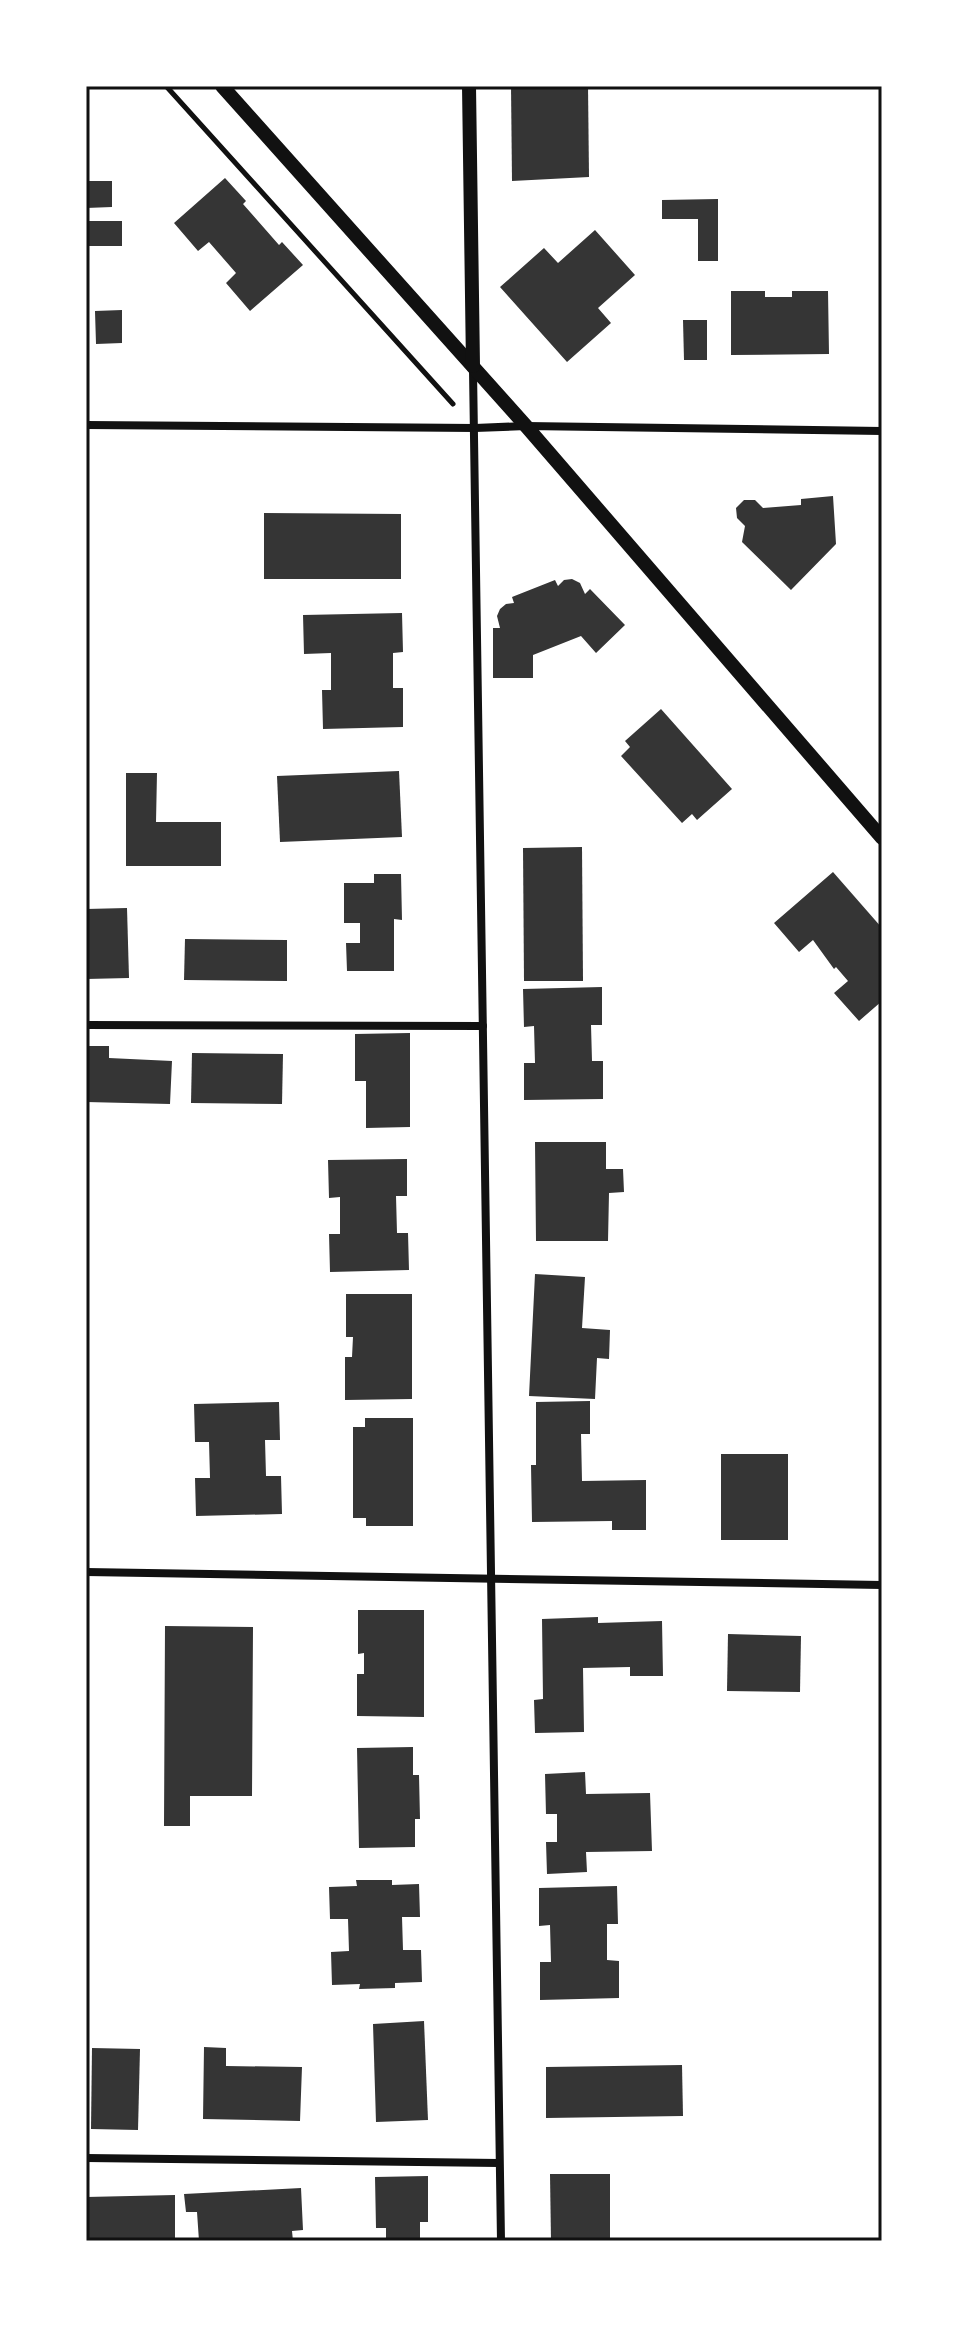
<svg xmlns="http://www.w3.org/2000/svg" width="968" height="2327" viewBox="0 0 968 2327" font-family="Poppins,sans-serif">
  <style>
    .building { fill: #353535 }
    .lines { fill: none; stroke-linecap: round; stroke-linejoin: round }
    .path { stroke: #111; stroke-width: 5 }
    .minor { stroke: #111; stroke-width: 8 }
    .tertiary { stroke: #111; stroke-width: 14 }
    .neatline { fill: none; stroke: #111; stroke-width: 3 }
  </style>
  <rect width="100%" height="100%" fill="#fff"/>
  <g class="building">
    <polygon points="511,86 588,86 589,177 512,181"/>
    <polygon points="225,178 246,201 243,204 279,245 282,242 303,265 250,311 226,283 236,273 209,242 198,251 174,223"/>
    <polygon points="86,181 112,181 112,207 86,208"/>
    <polygon points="718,199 718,261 698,261 698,219 662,219 662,200"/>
    <rect x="86" y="221" width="36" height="25"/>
    <polygon points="595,230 635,275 598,308 611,323 567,362 500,287 544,248 558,263"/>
    <polygon points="731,291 765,291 765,297 792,297 792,291 828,291 829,354 731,355"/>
    <polygon points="122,310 122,343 96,344 95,311"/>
    <polygon points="683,320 707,320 707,360 684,360"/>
    <polygon points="833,496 836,544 791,590 742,542 745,526 737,518 736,508 744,500 755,500 763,508 801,505 801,499"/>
    <polygon points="264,513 401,514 401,579 264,579"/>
    <polygon points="572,579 580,583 585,594 590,589 625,625 596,653 581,636 533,655 533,678 493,678 493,628 500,628 497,616 500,609 506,604 514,603 512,597 555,580 558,586 564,580"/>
    <polygon points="402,613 403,652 393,653 393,688 403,688 403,727 323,729 322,690 331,690 331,653 304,654 303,615"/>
    <polygon points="661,709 732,789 697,820 692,814 682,823 621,756 630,747 625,741"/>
    <polygon points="399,771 402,837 280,842 277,776"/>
    <polygon points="126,773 157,773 156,822 221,822 221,866 126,866"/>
    <polygon points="582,847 583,981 524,981 523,848"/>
    <polygon points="833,872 882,928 882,1001 859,1021 834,993 848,981 836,967 834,969 813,940 799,952 774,923"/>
    <polygon points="374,874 401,874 402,920 394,919 394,971 347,971 346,943 360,943 360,923 344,923 344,883 374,883"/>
    <polygon points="127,908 129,978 86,979 86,909"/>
    <polygon points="185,939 287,940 287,981 184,980"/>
    <polygon points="602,987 602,1025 591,1025 592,1061 603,1061 603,1099 524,1100 524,1063 535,1063 534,1026 524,1027 523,989"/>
    <polygon points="410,1033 410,1127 366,1128 366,1081 355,1081 355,1034"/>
    <polygon points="86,1046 109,1046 109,1058 172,1061 170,1104 86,1102"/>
    <polygon points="192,1053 283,1054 282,1104 191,1103"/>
    <polygon points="535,1142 606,1142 606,1169 623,1169 624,1192 609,1193 608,1241 536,1241"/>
    <polygon points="407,1159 407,1196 396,1196 397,1233 408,1233 409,1270 330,1272 329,1234 340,1234 340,1197 329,1198 328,1160"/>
    <polygon points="535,1274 585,1277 582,1328 610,1330 609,1359 597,1358 595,1399 529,1396"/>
    <polygon points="346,1294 412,1294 412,1399 345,1400 345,1357 352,1357 353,1337 346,1337"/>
    <polygon points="590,1401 590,1434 581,1434 582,1481 646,1480 646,1530 612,1530 612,1521 532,1522 531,1465 536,1465 536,1402"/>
    <polygon points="279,1402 280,1440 265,1440 266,1476 281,1476 282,1514 196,1516 195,1478 210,1478 209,1442 195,1442 194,1404"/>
    <polygon points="365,1418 413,1418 413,1526 366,1526 366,1518 353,1518 353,1427 365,1427"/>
    <rect x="721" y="1454" width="67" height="86"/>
    <polygon points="358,1610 424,1610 424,1717 357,1716 357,1674 364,1674 364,1653 358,1654"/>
    <polygon points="598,1617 598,1623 662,1621 663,1676 630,1676 630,1667 583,1668 584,1732 535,1733 534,1700 543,1699 542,1619"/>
    <polygon points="165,1626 253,1627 252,1796 190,1796 190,1826 164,1826"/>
    <polygon points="728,1634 801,1636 800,1692 727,1691"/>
    <polygon points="413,1747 413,1775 419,1775 420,1819 415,1819 415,1847 359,1848 357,1748"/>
    <polygon points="585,1772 586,1794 650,1793 652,1851 586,1852 587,1872 547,1874 546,1842 557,1842 557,1814 546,1814 545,1774"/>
    <polygon points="356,1880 392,1880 392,1885 419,1884 420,1917 402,1917 403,1950 421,1950 422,1982 395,1983 395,1988 359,1989 360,1984 332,1985 331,1952 349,1951 348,1919 330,1919 329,1887 357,1886"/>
    <polygon points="617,1886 618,1924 607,1924 607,1960 619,1961 619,1998 540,2000 540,1962 551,1962 550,1925 539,1926 539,1888"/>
    <polygon points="424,2021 428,2120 376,2122 373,2024"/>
    <polygon points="204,2047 226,2048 226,2066 302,2067 300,2121 203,2119"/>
    <polygon points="92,2048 140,2049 138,2130 91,2129"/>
    <polygon points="682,2065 683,2116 546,2118 546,2067"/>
    <polygon points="550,2174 610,2174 610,2241 551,2241"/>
    <polygon points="428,2176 428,2222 420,2222 420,2241 386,2241 386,2228 376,2228 375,2177"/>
    <polygon points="301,2188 303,2230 292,2231 293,2241 199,2241 197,2212 186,2212 184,2194"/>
    <polygon points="175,2195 175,2241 86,2241 86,2197"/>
  </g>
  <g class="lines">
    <polyline class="path" points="166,86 453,404"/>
    <g class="minor">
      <polyline points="473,370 501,2241"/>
      <polyline points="86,425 475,428 526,426 882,431"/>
      <polyline points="86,1025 483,1026"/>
      <polyline points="86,1572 882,1585"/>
      <polyline points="86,2158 499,2163"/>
    </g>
    <g class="tertiary">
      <polyline points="222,86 526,426 882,838"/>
      <polyline points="469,86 473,366"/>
    </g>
  </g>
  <rect width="968" height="2327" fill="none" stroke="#ffffff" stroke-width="176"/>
  <rect x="88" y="88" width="792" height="2151" class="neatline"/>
</svg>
